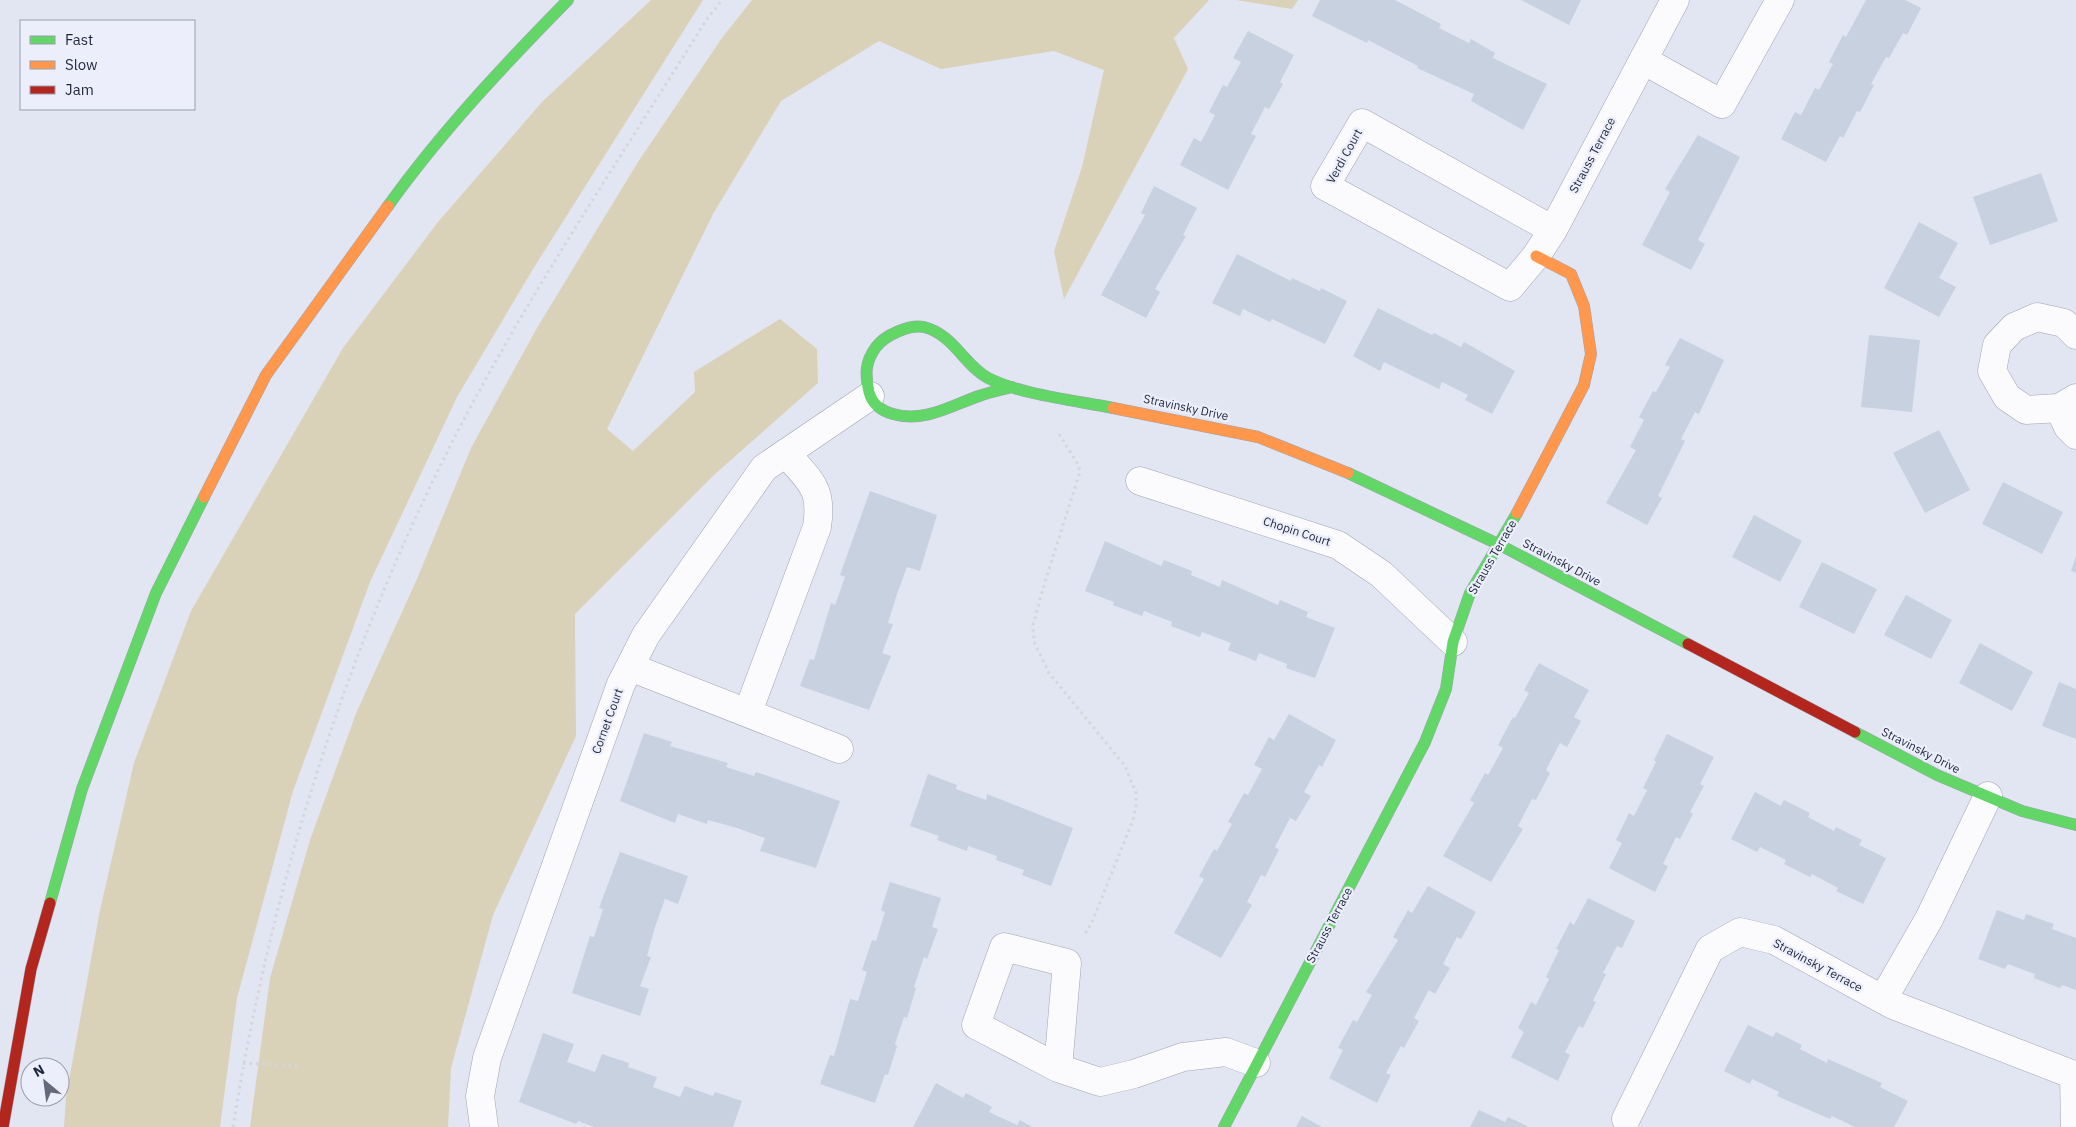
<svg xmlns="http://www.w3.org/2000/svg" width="2076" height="1127" viewBox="0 0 2076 1127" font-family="'IBM Plex Sans',sans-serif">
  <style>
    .green { fill: #d9d1b8 }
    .building { fill: #c8d1df }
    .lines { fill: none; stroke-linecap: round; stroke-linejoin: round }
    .street-casing { stroke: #a0a4b3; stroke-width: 29 }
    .fast-casing { stroke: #a0a4b3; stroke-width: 12 }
    .slow-casing { stroke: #a0a4b3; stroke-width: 12 }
    .jam-casing { stroke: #a0a4b3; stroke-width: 12 }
    .path { stroke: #d5d6da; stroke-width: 3; stroke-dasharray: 2.5 4; stroke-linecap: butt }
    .street { stroke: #fbfbfd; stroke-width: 28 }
    .fast { stroke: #63d668; stroke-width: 11 }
    .slow { stroke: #ff974d; stroke-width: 11 }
    .jam { stroke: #b3261e; stroke-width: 11 }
    .labels { text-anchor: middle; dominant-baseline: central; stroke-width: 4.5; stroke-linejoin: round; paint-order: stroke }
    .street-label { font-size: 12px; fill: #1f253b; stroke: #eceffb }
  </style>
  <rect width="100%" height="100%" fill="#e2e6f2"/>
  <g class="green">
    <polygon points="651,0 703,0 533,269 457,397 370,582 293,791 237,998 220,1127 64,1127 66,1097 100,910 134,763 191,611 343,348 438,222 542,102"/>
    <polygon points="752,0 1209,0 1174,38 1188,69 1064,299 1054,251 1082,167 1104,70 1054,51 941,69 879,41 781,101 713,214 607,429 633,451 695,392 694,372 780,319 817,349 818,383 714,475 575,614 576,736 493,915 451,1068 448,1127 250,1127 270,978 310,840 357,711 417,579 471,448 537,328 638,162 722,38"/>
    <polygon points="1236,0 1298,0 1292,9"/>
  </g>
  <g class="building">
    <polygon points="1320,0 1395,0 1441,24 1439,28 1469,43 1471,39 1495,53 1493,58 1547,84 1523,130 1471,101 1474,94 1417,68 1418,66 1368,40 1367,43 1312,16"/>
    <polygon points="1521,0 1581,0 1569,25"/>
    <polygon points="1866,0 1905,0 1921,8 1907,35 1903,33 1889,58 1886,57 1871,84 1874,85 1860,112 1857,111 1843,138 1840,136 1826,162 1781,139 1795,112 1801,115 1815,88 1819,90 1833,64 1829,62 1843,35 1846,37"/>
    <polygon points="1248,31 1294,55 1280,82 1283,84 1269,109 1265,107 1251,134 1256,136 1228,190 1180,165 1194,138 1201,142 1215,115 1209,112 1223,85 1227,87 1241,62 1233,58"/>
    <polygon points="1698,135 1740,157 1698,240 1705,244 1691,270 1642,245 1670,192 1665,189"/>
    <polygon points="2041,173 2058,221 1990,245 1973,197"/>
    <polygon points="1154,186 1197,208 1183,235 1186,236 1155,289 1160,292 1146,318 1101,295 1145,215 1141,213"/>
    <polygon points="1919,222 1958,243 1939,278 1956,287 1939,317 1884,288"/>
    <polygon points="1237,254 1291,281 1292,278 1320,291 1321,288 1347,301 1325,344 1272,319 1270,322 1243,309 1240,316 1212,303"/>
    <polygon points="1378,308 1432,335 1434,333 1461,347 1464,342 1515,371 1492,414 1465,400 1468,395 1442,382 1439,389 1384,362 1380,371 1353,356"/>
    <polygon points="1869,335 1920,340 1912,412 1861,407"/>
    <polygon points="1680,338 1724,360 1699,414 1695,412 1681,439 1685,441 1658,496 1662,498 1647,525 1606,503 1636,450 1630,447 1644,420 1639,417 1653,391 1656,392 1670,367 1665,365"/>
    <polygon points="1939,430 1970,490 1925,513 1893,453"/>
    <polygon points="2003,482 2063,512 2042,554 1982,524"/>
    <polygon points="870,491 937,515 920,571 907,567 897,594 888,623 893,624 882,653 891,656 869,710 800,686 810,659 814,660 831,603 835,605 845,577 840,575"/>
    <polygon points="1754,515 1802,541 1780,582 1732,557"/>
    <polygon points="1105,541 1161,566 1164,560 1192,571 1191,575 1220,587 1222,580 1278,605 1280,600 1308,612 1306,617 1335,628 1315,678 1286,668 1287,664 1259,653 1256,661 1228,650 1231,643 1202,632 1200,637 1171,626 1172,622 1144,611 1142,616 1113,605 1114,602 1085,591"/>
    <polygon points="2076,556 2076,573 2071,571"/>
    <polygon points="1822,562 1877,589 1854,634 1799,607"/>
    <polygon points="1906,595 1952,620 1931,659 1884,635"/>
    <polygon points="1980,643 2033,672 2012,711 1959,683"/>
    <polygon points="1539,663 1589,690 1574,717 1581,721 1567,747 1560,743 1546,770 1550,773 1536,800 1532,799 1518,826 1523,829 1491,882 1443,856 1474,803 1470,800 1485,773 1488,775 1503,748 1498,745 1513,717 1515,718 1529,693 1524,690"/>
    <polygon points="2059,682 2076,689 2076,739 2042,726"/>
    <polygon points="1289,714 1336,740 1322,767 1319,765 1304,792 1311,796 1296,821 1290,818 1275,847 1279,850 1265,877 1261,875 1247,902 1252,905 1221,958 1174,933 1204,879 1199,876 1214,849 1217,851 1232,824 1228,822 1244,793 1248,795 1262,769 1254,765 1269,737 1274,740"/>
    <polygon points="644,733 672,742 670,746 728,763 726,767 754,776 756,772 840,801 816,868 760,851 765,838 737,828 708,820 707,824 678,814 675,823 620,801"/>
    <polygon points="1667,734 1714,757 1700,784 1704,786 1690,812 1693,814 1680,839 1676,837 1663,864 1668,866 1655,892 1609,868 1622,843 1616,840 1629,813 1634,816 1647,790 1643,788 1656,762 1654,760"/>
    <polygon points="928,774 957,785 956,789 986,800 987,794 1073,828 1051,886 1022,875 1024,870 996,860 997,856 968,846 967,851 937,840 939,836 910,826"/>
    <polygon points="1755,792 1781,806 1784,800 1810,813 1808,817 1834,831 1836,827 1862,840 1859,845 1886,858 1863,904 1836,891 1838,888 1812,874 1810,877 1784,864 1786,860 1760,847 1757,852 1731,839"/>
    <polygon points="620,852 688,876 678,904 665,899 655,927 647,956 651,957 640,986 649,989 640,1016 572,993 590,936 594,937 603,909 599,908"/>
    <polygon points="890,882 941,898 932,927 938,929 927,959 924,957 914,987 916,988 907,1018 904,1017 895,1044 897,1046 888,1075 885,1074 875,1103 820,1084 830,1055 834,1056 850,999 858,1001 867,972 862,970 872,940 876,941 885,912 881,910"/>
    <polygon points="1428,886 1476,912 1461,939 1457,937 1443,964 1450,968 1435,994 1429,990 1414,1018 1419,1021 1404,1048 1401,1046 1386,1073 1391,1075 1377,1103 1329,1078 1343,1050 1338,1048 1353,1020 1357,1022 1372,995 1366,992 1398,940 1393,937 1408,910 1412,913"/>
    <polygon points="1588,898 1635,921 1622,948 1617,946 1603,973 1606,974 1593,1001 1596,1002 1583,1028 1579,1026 1565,1052 1570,1055 1558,1081 1511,1057 1524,1032 1518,1028 1531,1002 1536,1005 1549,979 1546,977 1559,950 1556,949 1570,922 1574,925"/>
    <polygon points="1997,910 2024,920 2026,914 2054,924 2052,929 2076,938 2076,990 2062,985 2060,988 2034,978 2035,974 2008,964 2005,969 1978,959"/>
    <polygon points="1748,1025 1773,1037 1776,1032 1802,1045 1800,1049 1827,1063 1828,1059 1882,1083 1880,1087 1908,1101 1894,1127 1855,1127 1832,1116 1830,1119 1777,1096 1779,1092 1752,1079 1750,1084 1724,1071"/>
    <polygon points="543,1033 574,1044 567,1062 595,1072 602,1054 629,1063 628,1067 657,1077 653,1087 680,1097 685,1086 713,1096 715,1092 742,1101 733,1127 594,1127 578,1121 576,1124 519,1102"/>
    <polygon points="936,1083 963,1098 966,1093 992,1107 989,1112 1017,1125 1020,1120 1032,1127 913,1127"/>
    <polygon points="1479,1110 1505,1122 1508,1117 1529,1127 1470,1127"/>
    <polygon points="1302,1116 1322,1127 1296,1127"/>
  </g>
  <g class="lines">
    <g class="street-casing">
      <g id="street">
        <polyline points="1643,60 1722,104 1780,0"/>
        <polyline points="1553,230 1362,123 1325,186 1510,287 1536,256 1553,230 1675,0"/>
        <polyline points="2076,335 2064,323 2037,317 2014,327 1997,345 1992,371 2007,397 2026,410 2059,408 2076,398"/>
        <polyline points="2059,408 2068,427 2076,435"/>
        <polyline points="1140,481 1338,545 1381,574 1453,642"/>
        <polyline points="630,667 839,749"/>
        <path d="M748,712l69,-185c6,-40 -7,-45 -31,-74"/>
        <polyline points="1883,999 1929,919 1988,796"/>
        <polyline points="1058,1068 1067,963 1004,947 976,1025 1058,1068 1100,1082 1134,1074 1183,1057 1226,1052 1256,1063"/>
        <polyline points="1626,1119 1710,949 1740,932 1774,940 1893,1005 2074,1075 2075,1127"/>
        <polyline points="484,1127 480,1096 487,1058 621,684 646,635 764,468 870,396"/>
      </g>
    </g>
    <g class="fast-casing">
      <g id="fast">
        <path d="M388,206c53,-74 116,-141 180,-206"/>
        <path d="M1012,387c-11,3 -22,5 -33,9 -29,10 -55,27 -86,18 -11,-3 -21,-10 -24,-22 -4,-18 -4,-30 7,-45 9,-12 34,-23 48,-20 29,7 41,39 64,51 30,16 91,23 125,30"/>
        <polyline points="1348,473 1500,545 1688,644"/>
        <polyline points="1855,732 1937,775 2022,811 2076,825"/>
        <polyline points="50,903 82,789 156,593 204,497"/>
        <polyline points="1224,1127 1425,742 1446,689 1453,642 1470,593 1517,513"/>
      </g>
    </g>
    <g class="slow-casing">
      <g id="slow">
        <polyline points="1113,408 1258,437 1348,473"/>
        <polyline points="204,497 266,375 388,206"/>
        <polyline points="1517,513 1584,385 1591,354 1584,306 1571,274 1536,256"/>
      </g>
    </g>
    <g class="jam-casing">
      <g id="jam">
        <polyline points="1688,644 1855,732"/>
        <polyline points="3,1127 31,969 50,903"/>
      </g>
    </g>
    <g class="path">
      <polyline points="1059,434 1078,464 1080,472 1044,585 1033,625 1034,642 1049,673 1125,766 1136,793 1136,807 1133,820 1092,922 1083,937"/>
      <polyline points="243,1063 299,1066"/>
      <path d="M233,1127c39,-245 115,-486 230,-706 73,-138 161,-269 244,-402l15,-19"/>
    </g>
    <use href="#street" class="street"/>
    <use href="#fast" class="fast"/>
    <use href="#slow" class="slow"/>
    <use href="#jam" class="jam"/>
  </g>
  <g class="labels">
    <g class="street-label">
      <text transform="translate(1592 155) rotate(-62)">Strauss Terrace</text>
      <text transform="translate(1344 156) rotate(-61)">Verdi Court</text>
      <text transform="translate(1186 407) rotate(12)">Stravinsky Drive</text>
      <text transform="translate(1297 531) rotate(18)">Chopin Court</text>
      <text transform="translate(1492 557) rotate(-60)">Strauss Terrace</text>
      <text transform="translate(1562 562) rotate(28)">Stravinsky Drive</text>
      <text transform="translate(607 721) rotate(-70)">Cornet Court</text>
      <text transform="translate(1921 750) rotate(27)">Stravinsky Drive</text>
      <text transform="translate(1329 925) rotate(-62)">Strauss Terrace</text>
      <text transform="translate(1818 965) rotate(28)">Stravinsky Terrace</text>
    </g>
  </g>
  <rect x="20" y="20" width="175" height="90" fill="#eceffb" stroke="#9a9eae"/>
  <rect x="30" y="36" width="25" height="8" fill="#63d668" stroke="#9a9eae"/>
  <text x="65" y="45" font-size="15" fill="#1f253b">Fast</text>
  <rect x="30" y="61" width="25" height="8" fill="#ff974d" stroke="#9a9eae"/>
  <text x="65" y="70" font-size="15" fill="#1f253b">Slow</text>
  <rect x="30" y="86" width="25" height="8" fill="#b3261e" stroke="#9a9eae"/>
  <text x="65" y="95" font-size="15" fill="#1f253b">Jam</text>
  <g transform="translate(45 1082) rotate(331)"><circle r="24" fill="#eceffb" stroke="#9a9eae"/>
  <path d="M0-4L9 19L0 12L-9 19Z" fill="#63697b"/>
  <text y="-8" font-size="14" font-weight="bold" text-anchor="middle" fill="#1f253b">N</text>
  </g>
</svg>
